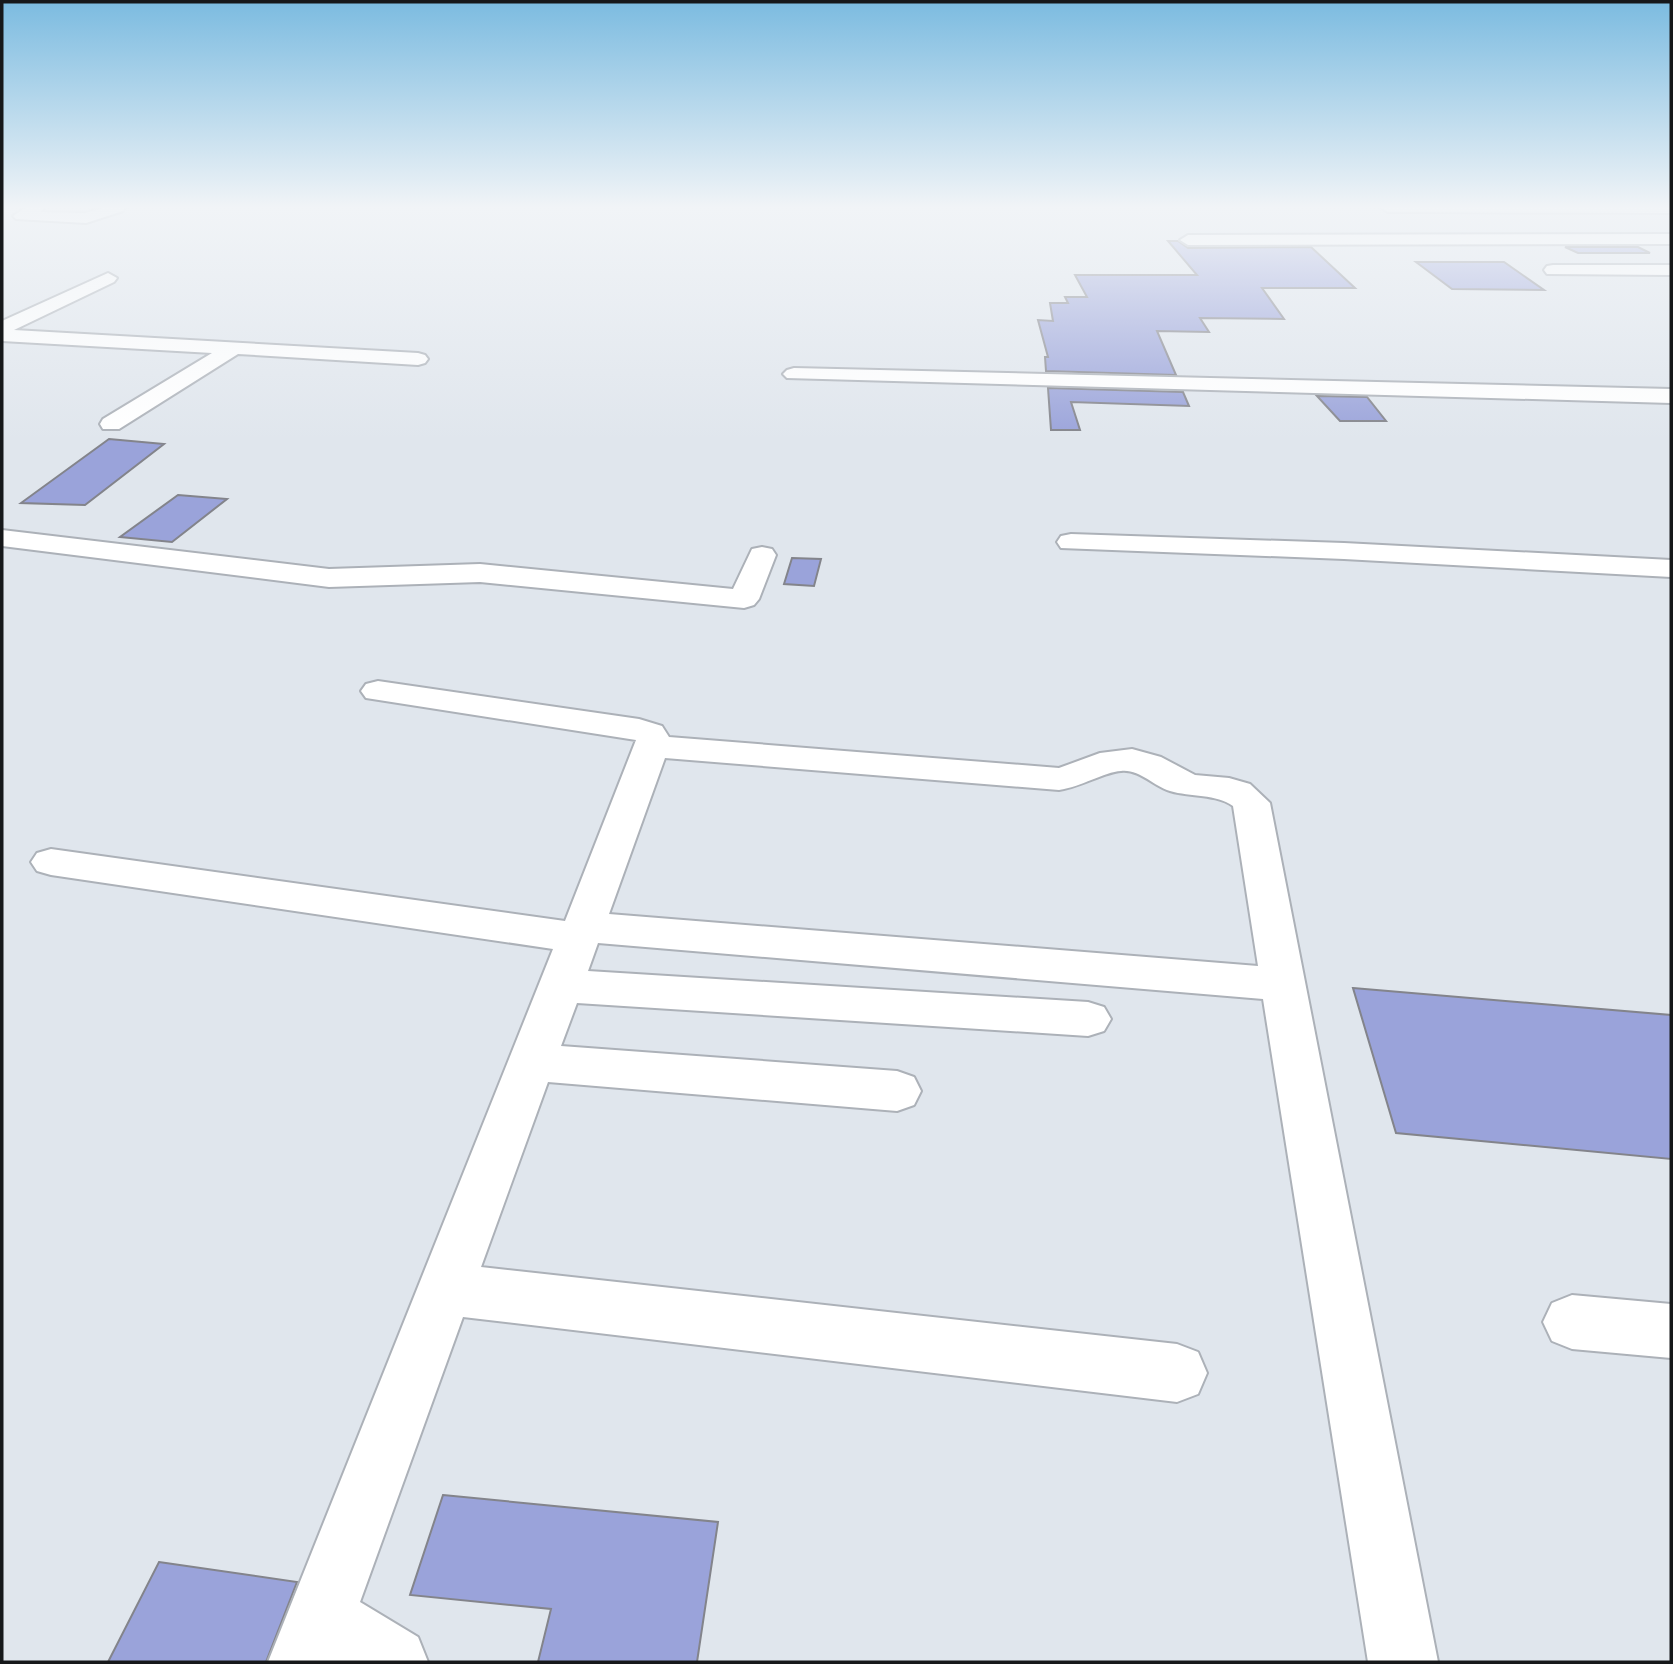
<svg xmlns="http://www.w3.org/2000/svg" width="1673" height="1664" viewBox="0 0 1673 1664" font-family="Poppins,sans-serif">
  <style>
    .building { fill: #9aa3da; stroke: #83848b; stroke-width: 2 }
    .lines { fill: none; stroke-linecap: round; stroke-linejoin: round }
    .minor-casing { stroke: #acb1b8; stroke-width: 4 }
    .minor { fill: #fff; fill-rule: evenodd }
  </style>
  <rect width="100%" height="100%" fill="#e0e6ed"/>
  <g class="building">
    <polygon points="1168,241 1178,241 1188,248 1311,247 1355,288 1262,288 1284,319 1200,318 1209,332 1157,331 1176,375 1046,371 1045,357 1048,357 1038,320 1053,321 1050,303 1068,303 1065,297 1087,297 1075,275 1197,275"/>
    <polygon points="1565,247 1638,247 1650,253 1578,253"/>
    <polygon points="1416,262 1504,262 1544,290 1452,289"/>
    <polygon points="1048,388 1183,392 1189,406 1071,402 1080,430 1051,430"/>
    <polygon points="1317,396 1367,397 1386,421 1340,421"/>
    <polygon points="109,439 164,444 85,505 21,503"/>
    <polygon points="178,495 227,499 172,542 120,537"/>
    <polygon points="792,558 821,559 814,586 784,584"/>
    <polygon points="1353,988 1671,1015 1671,1159 1396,1133"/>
    <polygon points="443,1495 718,1522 697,1662 538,1662 551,1609 410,1595"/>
    <polygon points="159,1562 297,1582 266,1662 108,1662"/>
  </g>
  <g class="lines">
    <g class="minor-casing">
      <g id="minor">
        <polygon points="25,208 44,208 40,212 85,213 103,208 125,208 123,211 86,223 16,219 13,216"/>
        <polygon points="1381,208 1671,208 1671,213 1388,212"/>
        <polygon points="1671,234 1671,244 1188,245 1180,240 1188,235"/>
        <polygon points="1553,265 1671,265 1671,275 1547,274 1544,270 1547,266"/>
        <polygon points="108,273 117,278 114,282 14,330 418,353 425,355 428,359 425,363 418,365 238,354 119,429 103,429 100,424 103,419 212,353 2,341 2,321"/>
        <polygon points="794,368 1671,389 1671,403 787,378 783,374 787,370"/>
        <polygon points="2,530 329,569 480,564 733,589 752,549 762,547 772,549 776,555 759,599 754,605 744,608 480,582 329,587 2,546"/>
        <polygon points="1071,534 1344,543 1671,560 1671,577 1344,559 1061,548 1057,542 1061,536"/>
        <path d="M378,681l261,38 23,7 7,11 390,31 41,-15 32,-4 29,8 34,18 34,3 21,6 20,19 168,859h-70l-105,-663 -665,-56 -10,28 500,31 16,5 7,12 -7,12 -16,5 -511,-33 -16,43 336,25 17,6 7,14 -7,14 -17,6 -349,-29 -67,185 696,77 21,8 9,21 -9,21 -21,8 -714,-85 -103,285 58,35 10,25h-160l285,-713 -502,-74 -14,-4 -6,-9 6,-9 14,-4 514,72 71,-181 -270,-42 -5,-7 5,-7zM665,758l394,32c22,-3 45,-18 62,-19 19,-2 32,15 49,20 20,6 47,3 63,15l25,160 -649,-52z"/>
        <polygon points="1572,1295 1671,1304 1671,1358 1572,1349 1552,1341 1543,1322 1552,1303"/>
      </g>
    </g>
    <use href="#minor" class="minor"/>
  </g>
  <linearGradient id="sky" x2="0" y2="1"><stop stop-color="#7bbbe0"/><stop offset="0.47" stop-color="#f1f4f7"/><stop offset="1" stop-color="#f1f4f7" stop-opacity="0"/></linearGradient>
  <rect width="1673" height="441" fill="url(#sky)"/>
  <rect width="1673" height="1664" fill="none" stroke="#16181a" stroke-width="7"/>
</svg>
